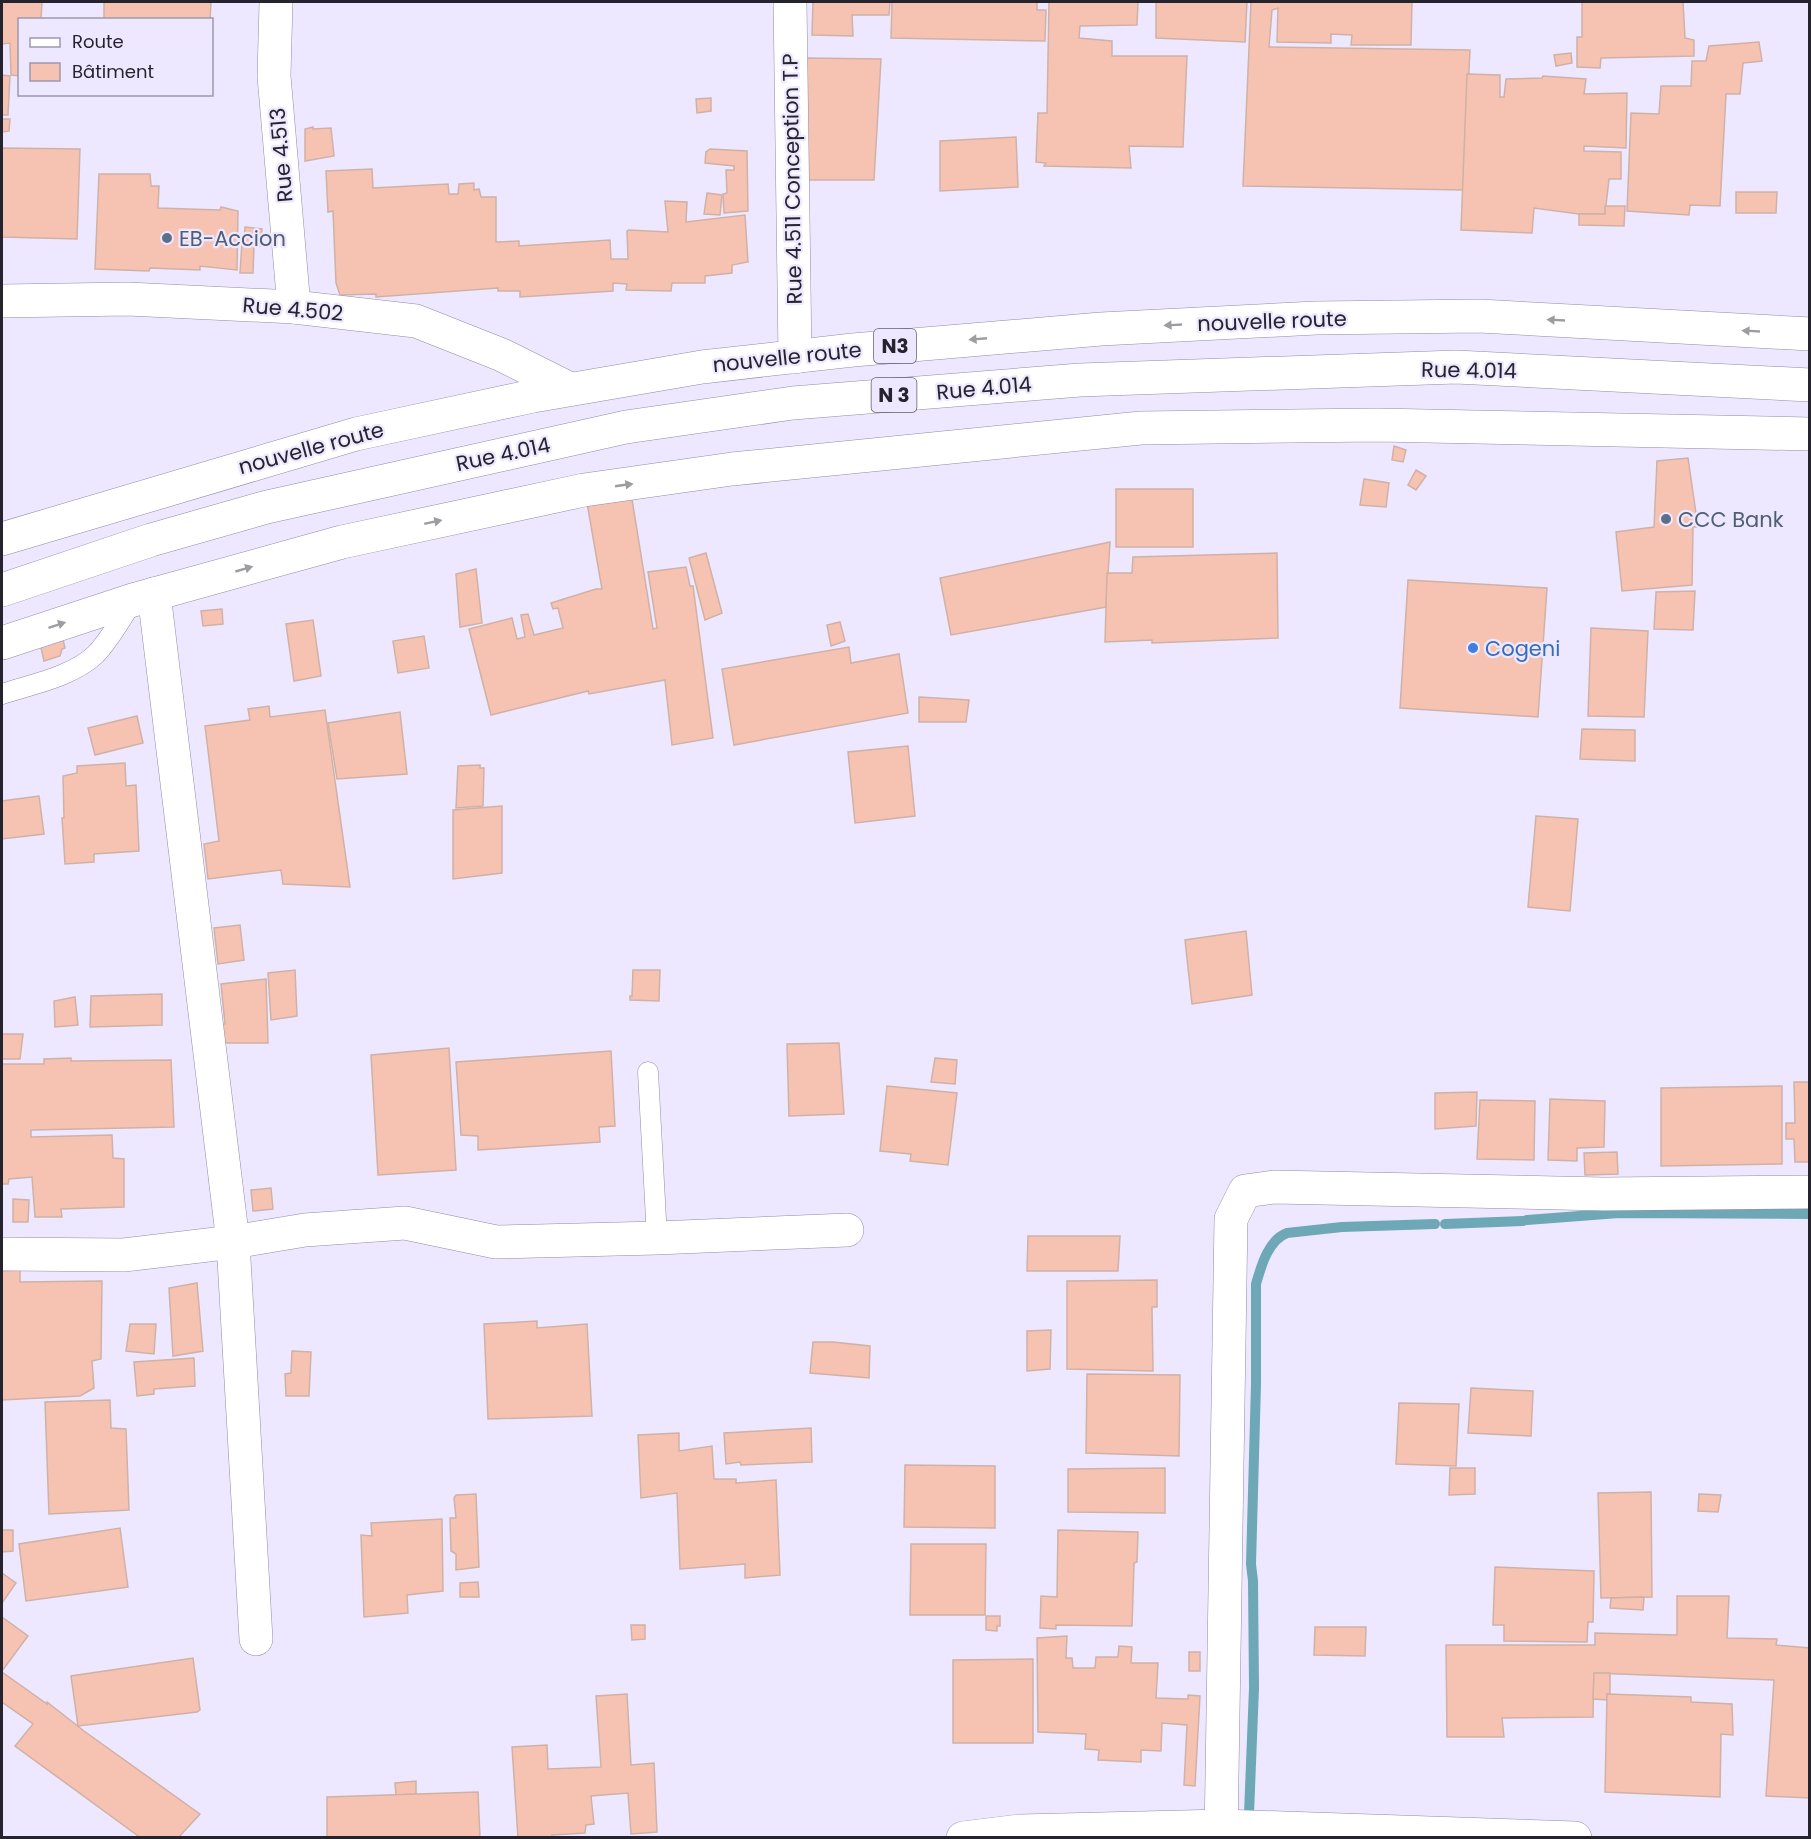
<svg xmlns="http://www.w3.org/2000/svg" width="1811" height="1839" viewBox="0 0 1811 1839" font-family="Poppins,sans-serif">
  <style>
    .lines { fill: none; stroke-linecap: round; stroke-linejoin: round }
    .stream { stroke: #6ea8b6; stroke-width: 10 }
    .building { fill: #f6c3b2; stroke: #d0b1a6; stroke-width: 1.5 }
    .service-casing { stroke: #918ba6; stroke-width: 21 }
    .minor-casing { stroke: #918ba6; stroke-width: 34 }
    .trunk-casing { stroke: #918ba6; stroke-width: 34 }
    .service { stroke: #fff; stroke-width: 20 }
    .minor { stroke: #fff; stroke-width: 33 }
    .trunk { stroke: #fff; stroke-width: 33 }
    .oneway { fill: #9d9ca0 }
    .service-dot { fill: #5c6f8a; stroke: #ede8ff; stroke-width: 2 }
    .shop-dot { fill: #3f7fe0; stroke: #ede8ff; stroke-width: 2 }
    .labels { text-anchor: middle; dominant-baseline: central; stroke-width: 4.5; stroke-linejoin: round; paint-order: stroke }
    .shield { fill: #ede8ff; stroke: #615e6c; stroke-width: 1.5 }
    .shield-label { font-size: 20px; font-weight: bold; fill: #25232d }
    .street-label { font-size: 21px; fill: #25232d; stroke: #ede8ff }
    .service-label { font-size: 21px; fill: #4e5e75; stroke: #ede8ff; text-anchor: start }
    .shop-label { font-size: 21px; fill: #366cbe; stroke: #ede8ff; text-anchor: start }
  </style>
  <rect width="100%" height="100%" fill="#ede8ff"/>
  <g class="lines">
    <g class="stream">
      <polyline points="1527,1220 1619,1213 1810,1214"/>
      <polyline points="1445,1224 1523,1221"/>
      <path d="M1249,1814l5,-126 -1,-107 -2,-17 5,-180v-100c5,-17 12,-44 31,-51l55,-6 93,-3"/>
    </g>
  </g>
  <g class="building">
    <polygon points="2,2 42,2 41,20 20,20 20,76 11,75 10,43 2,44"/>
    <polygon points="104,2 211,2 210,20 104,20"/>
    <polygon points="813,2 890,2 889,15 852,15 853,36 812,35"/>
    <polygon points="892,2 1037,2 1037,10 1046,10 1045,41 891,38"/>
    <polygon points="1049,2 1138,2 1137,25 1080,26 1079,38 1112,41 1112,56 1187,56 1183,147 1129,146 1131,168 1044,166 1046,163 1036,162 1038,113 1047,113"/>
    <polygon points="1156,2 1247,2 1245,42 1156,38"/>
    <polygon points="1251,2 1412,2 1411,45 1351,45 1352,35 1331,34 1331,43 1277,42 1278,8 1272,10 1269,47 1470,50 1463,190 1243,186"/>
    <polygon points="1582,2 1683,2 1685,38 1694,40 1694,56 1601,58 1600,68 1577,67 1577,37 1582,37"/>
    <polygon points="1759,42 1762,61 1743,63 1740,94 1726,94 1720,206 1690,205 1689,215 1627,211 1631,113 1659,114 1661,86 1691,86 1692,61 1706,61 1709,46"/>
    <polygon points="1571,53 1572,63 1556,66 1554,55"/>
    <polygon points="807,58 881,59 874,180 801,180"/>
    <polygon points="1467,74 1500,75 1500,97 1504,97 1506,79 1542,78 1543,76 1586,79 1584,94 1627,93 1626,148 1584,146 1584,151 1621,152 1621,179 1609,179 1605,214 1579,214 1534,208 1532,233 1461,230"/>
    <polygon points="2,75 10,76 8,115 2,115"/>
    <polygon points="711,98 711,111 697,113 696,99"/>
    <polygon points="2,119 10,119 9,131 2,132"/>
    <polygon points="313,127 313,129 331,128 334,156 305,161 305,129"/>
    <polygon points="1016,137 1018,187 940,191 940,141"/>
    <polygon points="2,148 80,149 77,239 2,237"/>
    <polygon points="710,149 747,151 748,211 724,213 723,194 727,193 726,170 734,170 734,166 705,163 706,152"/>
    <polygon points="372,169 373,188 448,184 449,194 458,194 459,184 474,183 474,190 479,189 481,197 496,197 496,242 519,241 519,246 610,240 611,259 628,259 627,231 629,230 668,232 665,201 687,202 686,222 745,215 748,262 732,265 732,273 705,276 705,283 672,283 671,291 626,290 627,284 613,283 613,291 520,297 520,291 498,291 498,288 376,297 376,294 340,295 336,283 333,211 328,212 326,171"/>
    <polygon points="99,174 150,174 151,186 159,186 158,208 220,210 221,207 238,211 237,270 200,266 200,270 150,268 149,271 95,269"/>
    <polygon points="1736,192 1777,192 1776,213 1736,213"/>
    <polygon points="707,193 722,195 720,215 704,214"/>
    <polygon points="1605,206 1625,206 1624,226 1579,225 1579,214 1605,214"/>
    <polygon points="245,227 262,229 260,246 254,246 253,273 240,273 242,242 244,241"/>
    <polygon points="1394,446 1406,450 1403,462 1392,460"/>
    <polygon points="1688,458 1698,527 1693,527 1692,585 1622,591 1616,532 1654,527 1657,461"/>
    <polygon points="1416,470 1426,476 1416,490 1408,485"/>
    <polygon points="1364,479 1389,483 1386,507 1360,505"/>
    <rect x="1116" y="489" width="77" height="58"/>
    <polygon points="631,493 653,629 657,628 648,572 686,567 690,586 693,586 713,738 672,745 665,680 589,694 588,691 491,715 469,629 512,618 517,639 525,637 521,615 528,614 534,635 563,628 558,608 553,609 551,603 596,589 602,589 587,503"/>
    <polygon points="1110,542 1106,607 951,635 940,578"/>
    <polygon points="706,553 722,613 705,620 689,558"/>
    <polygon points="1277,553 1278,638 1152,643 1152,640 1105,642 1107,573 1132,573 1133,557"/>
    <polygon points="476,569 482,623 460,627 456,574"/>
    <polygon points="1408,580 1547,588 1538,717 1400,708"/>
    <polygon points="1695,591 1693,630 1654,629 1656,592"/>
    <polygon points="222,609 223,624 203,626 201,611"/>
    <polygon points="313,620 321,676 294,681 286,624"/>
    <polygon points="840,622 845,641 831,646 827,625"/>
    <polygon points="1591,628 1648,631 1644,717 1588,716"/>
    <polygon points="61,631 65,648 62,649 60,656 44,661 39,639"/>
    <polygon points="424,636 429,668 398,673 393,641"/>
    <polygon points="849,647 851,663 899,654 908,713 734,745 722,669"/>
    <polygon points="919,697 969,700 966,722 919,722"/>
    <polygon points="269,706 270,717 325,710 350,887 283,884 281,870 208,879 204,844 219,841 205,726 250,720 248,709"/>
    <polygon points="400,712 407,774 337,779 328,723"/>
    <polygon points="137,716 143,743 95,755 88,728"/>
    <polygon points="1582,729 1635,730 1635,761 1580,759"/>
    <polygon points="908,746 915,816 855,823 848,752"/>
    <polygon points="125,763 126,786 136,785 139,851 94,854 94,862 65,864 62,818 64,818 63,776 77,773 77,766"/>
    <polygon points="480,765 480,768 484,768 483,806 456,808 458,766"/>
    <polygon points="39,796 44,834 2,839 2,801"/>
    <polygon points="502,806 502,873 453,879 453,810"/>
    <polygon points="1536,816 1578,819 1570,911 1528,907"/>
    <polygon points="240,925 244,960 218,964 214,928"/>
    <polygon points="1246,931 1252,995 1192,1004 1185,940"/>
    <polygon points="295,970 297,1016 271,1020 268,973"/>
    <polygon points="633,970 660,970 659,1001 630,1000 630,996 632,996"/>
    <polygon points="266,979 268,1043 220,1043 219,1025 225,1024 221,984"/>
    <polygon points="162,994 162,1025 90,1027 91,996"/>
    <polygon points="75,997 78,1025 55,1027 54,1001"/>
    <polygon points="2,1034 23,1034 20,1059 2,1059"/>
    <polygon points="839,1043 844,1114 789,1116 787,1044"/>
    <polygon points="449,1048 456,1170 378,1175 371,1055"/>
    <polygon points="611,1051 615,1126 599,1127 600,1142 478,1150 478,1136 461,1135 456,1062"/>
    <polygon points="71,1058 71,1061 171,1060 174,1127 31,1130 31,1137 112,1135 113,1158 124,1159 124,1207 61,1209 62,1217 35,1217 32,1177 9,1179 8,1184 2,1184 2,1064 44,1064 44,1059"/>
    <polygon points="935,1058 957,1060 955,1084 931,1082"/>
    <polygon points="1794,1082 1810,1082 1810,1162 1795,1162 1794,1139 1786,1139 1786,1123 1795,1123"/>
    <polygon points="887,1086 957,1093 948,1165 910,1161 911,1154 880,1151"/>
    <polygon points="1782,1086 1782,1164 1661,1166 1661,1088"/>
    <polygon points="1477,1092 1476,1126 1435,1129 1435,1093"/>
    <polygon points="1550,1099 1605,1101 1604,1147 1577,1148 1577,1161 1548,1160"/>
    <polygon points="1480,1100 1535,1101 1534,1160 1477,1159"/>
    <polygon points="1617,1152 1618,1174 1585,1175 1584,1153"/>
    <polygon points="271,1188 273,1209 253,1211 251,1190"/>
    <polygon points="13,1199 29,1200 28,1222 13,1222"/>
    <polygon points="1028,1236 1120,1236 1118,1271 1027,1271"/>
    <polygon points="20,1270 20,1282 102,1281 101,1359 92,1361 94,1388 80,1396 2,1400 2,1271"/>
    <polygon points="1157,1280 1157,1307 1152,1307 1153,1371 1067,1369 1067,1281"/>
    <polygon points="197,1283 203,1351 173,1356 169,1288"/>
    <polygon points="537,1321 537,1328 587,1324 592,1416 488,1419 484,1324"/>
    <polygon points="130,1324 156,1324 154,1354 126,1351"/>
    <polygon points="1051,1330 1050,1369 1027,1371 1027,1331"/>
    <polygon points="813,1342 833,1342 870,1346 869,1378 810,1373"/>
    <polygon points="292,1351 311,1352 309,1396 286,1396 285,1374 291,1373"/>
    <polygon points="194,1358 195,1386 154,1389 154,1394 137,1396 134,1362"/>
    <polygon points="1087,1374 1180,1375 1179,1456 1086,1453"/>
    <polygon points="1471,1388 1533,1391 1531,1436 1468,1433"/>
    <polygon points="110,1400 111,1428 126,1429 129,1510 49,1514 45,1402"/>
    <polygon points="1399,1403 1459,1404 1456,1466 1396,1464"/>
    <polygon points="811,1428 812,1462 741,1465 740,1462 726,1464 724,1433"/>
    <polygon points="679,1433 679,1451 712,1446 714,1479 736,1479 736,1483 776,1480 780,1575 745,1578 745,1564 680,1569 677,1493 641,1498 638,1435"/>
    <polygon points="905,1465 995,1466 995,1528 904,1527"/>
    <polygon points="1165,1468 1165,1513 1068,1512 1068,1469"/>
    <polygon points="1450,1468 1475,1468 1475,1494 1449,1495"/>
    <polygon points="1651,1492 1652,1597 1601,1598 1598,1493"/>
    <polygon points="476,1494 479,1567 456,1570 456,1554 451,1551 450,1518 456,1518 454,1498 456,1495"/>
    <polygon points="1699,1494 1721,1495 1718,1512 1698,1511"/>
    <polygon points="442,1519 443,1591 407,1595 408,1613 364,1617 361,1535 372,1536 371,1523"/>
    <polygon points="120,1528 128,1587 26,1601 19,1544"/>
    <polygon points="2,1530 13,1530 13,1551 2,1552"/>
    <polygon points="1058,1530 1138,1532 1137,1562 1134,1563 1132,1626 1056,1625 1056,1629 1040,1628 1041,1596 1057,1597"/>
    <polygon points="911,1544 986,1544 985,1615 910,1615"/>
    <polygon points="1495,1567 1594,1571 1593,1622 1588,1622 1587,1642 1504,1641 1504,1625 1493,1625"/>
    <polygon points="2,1573 16,1583 2,1603"/>
    <polygon points="478,1582 479,1597 460,1597 460,1583"/>
    <polygon points="1677,1596 1729,1596 1727,1638 1777,1639 1776,1645 1810,1648 1810,1798 1766,1796 1774,1680 1594,1673 1593,1717 1502,1718 1504,1737 1447,1737 1446,1645 1595,1645 1595,1633 1677,1635"/>
    <polygon points="1644,1597 1643,1610 1610,1608 1611,1598"/>
    <polygon points="986,1616 1000,1616 1000,1626 997,1626 997,1631 986,1630"/>
    <polygon points="2,1617 28,1636 2,1671"/>
    <polygon points="631,1625 645,1625 645,1639 632,1640"/>
    <polygon points="1315,1627 1366,1627 1365,1656 1314,1655"/>
    <polygon points="1067,1636 1066,1658 1072,1658 1073,1668 1095,1668 1096,1657 1118,1657 1119,1646 1132,1647 1131,1663 1158,1663 1156,1698 1188,1699 1188,1695 1200,1696 1195,1786 1184,1785 1187,1725 1162,1723 1161,1751 1141,1750 1141,1762 1098,1760 1099,1750 1085,1749 1086,1734 1038,1732 1037,1638"/>
    <rect x="1189" y="1652" width="11" height="19"/>
    <polygon points="193,1658 200,1710 197,1712 78,1726 71,1676"/>
    <polygon points="1033,1659 1033,1743 953,1743 953,1660"/>
    <polygon points="2,1672 47,1704 47,1702 84,1731 200,1814 178,1838 141,1838 15,1746 33,1724 2,1702"/>
    <polygon points="1594,1673 1610,1673 1610,1694 1607,1694 1607,1700 1593,1699"/>
    <polygon points="627,1694 631,1765 654,1763 657,1832 631,1834 628,1793 591,1796 594,1824 586,1825 585,1833 552,1835 552,1838 518,1838 512,1747 547,1745 548,1769 601,1767 596,1696"/>
    <polygon points="1607,1694 1691,1697 1691,1702 1732,1704 1733,1735 1721,1734 1720,1797 1605,1792"/>
    <polygon points="416,1781 416,1794 396,1795 395,1783"/>
    <polygon points="478,1792 480,1837 327,1838 327,1797"/>
  </g>
  <g class="lines">
    <g class="service-casing">
      <g id="service">
        <path d="M2,694c30,-10 70,-17 94,-40 15,-16 26,-36 37,-54"/>
        <polyline points="648,1072 657,1238"/>
      </g>
    </g>
    <g class="minor-casing">
      <g id="minor">
        <polyline points="276,2 274,76 294,307"/>
        <polyline points="790,2 795,357"/>
        <polyline points="2,301 128,299 294,307 416,321 502,355 570,389"/>
        <polyline points="154,594 233,1242 256,1639"/>
        <polyline points="2,1254 124,1255 233,1242 305,1230 405,1223 496,1242 657,1238 847,1230"/>
        <polyline points="963,1838 1020,1831 1222,1826 1575,1838"/>
        <polyline points="1221,1838 1231,1219 1245,1191 1274,1187 1604,1194 1810,1192"/>
      </g>
    </g>
    <g class="trunk-casing">
      <g id="trunk">
        <polyline points="2,539 356,434 533,396 702,367 853,350 1101,329 1316,318 1479,316 1810,334"/>
        <polyline points="2,590 151,540 267,507 626,427 793,403 1080,380 1456,367 1810,385"/>
        <polyline points="2,643 133,600 342,542 584,490 732,469 1141,428 1377,425 1810,434"/>
      </g>
    </g>
    <use href="#service" class="service"/>
    <use href="#minor" class="minor"/>
    <use href="#trunk" class="trunk"/>
  </g>
  <defs><path id="oneway-solid" d="M-6-.8H1V-3.2L6.5 0L1 3.2V.8H-6Z" transform="scale(1.5)"/></defs>
  <g class="oneway">
    <use href="#oneway-solid" transform="translate(1556 320) rotate(-177)"/>
    <use href="#oneway-solid" transform="translate(1173 325) rotate(177)"/>
    <use href="#oneway-solid" transform="translate(1751 331) rotate(-177)"/>
    <use href="#oneway-solid" transform="translate(978 339) rotate(175)"/>
    <use href="#oneway-solid" transform="translate(624 485) rotate(-8)"/>
    <use href="#oneway-solid" transform="translate(433 522) rotate(-12)"/>
    <use href="#oneway-solid" transform="translate(244 569) rotate(-16)"/>
    <use href="#oneway-solid" transform="translate(57 625) rotate(-18)"/>
  </g>
  <g class="service-dot">
    <circle cx="167" cy="238" r="6"/>
    <circle cx="1666" cy="519" r="6"/>
  </g>
  <circle class="shop-dot" cx="1473" cy="648" r="6"/>
  <g class="labels">
    <g class="shield">
      <rect x="874" y="329" width="42" height="34" rx="4.5"/>
      <rect x="871.5" y="378" width="45" height="34" rx="4.5"/>
    </g>
    <g class="shield-label">
      <text x="895" y="346">N3</text>
      <text x="894" y="395">N 3</text>
    </g>
    <g class="street-label">
      <text transform="translate(281 155) rotate(-95)">Rue 4.513</text>
      <text transform="translate(792 179) rotate(-91)">Rue 4.511 Conception T.P</text>
      <text transform="translate(293 309) rotate(5)">Rue 4.502</text>
      <text transform="translate(1272 321) rotate(-2)">nouvelle route</text>
      <text transform="translate(787 357) rotate(-6)">nouvelle route</text>
      <text transform="translate(1469 370) rotate(1)">Rue 4.014</text>
      <text transform="translate(984 388) rotate(-5)">Rue 4.014</text>
      <text transform="translate(311 448) rotate(-15)">nouvelle route</text>
      <text transform="translate(503 454) rotate(-12)">Rue 4.014</text>
    </g>
    <g class="service-label">
      <text x="179" y="238">EB-Accion</text>
      <text x="1678" y="519">CCC Bank</text>
    </g>
    <g class="shop-label">
      <text x="1485" y="648">Cogeni</text>
    </g>
  </g>
  <rect width="1811" height="1839" fill="none" stroke="#25232d" stroke-width="6"/>
  <rect x="18" y="18" width="195" height="78" fill="#ede8ff" stroke="#9d99ab" stroke-width="1.5"/>
  <rect x="30" y="38" width="30" height="9" fill="#ffffff" stroke="#9d99ab" stroke-width="1.5"/>
  <text x="72" y="48" font-size="18" fill="#25232d">Route</text>
  <rect x="30" y="63" width="30" height="18" fill="#f6c3b2" stroke="#9d99ab" stroke-width="1.5"/>
  <text x="72" y="78" font-size="18" fill="#25232d">Bâtiment</text>
</svg>
